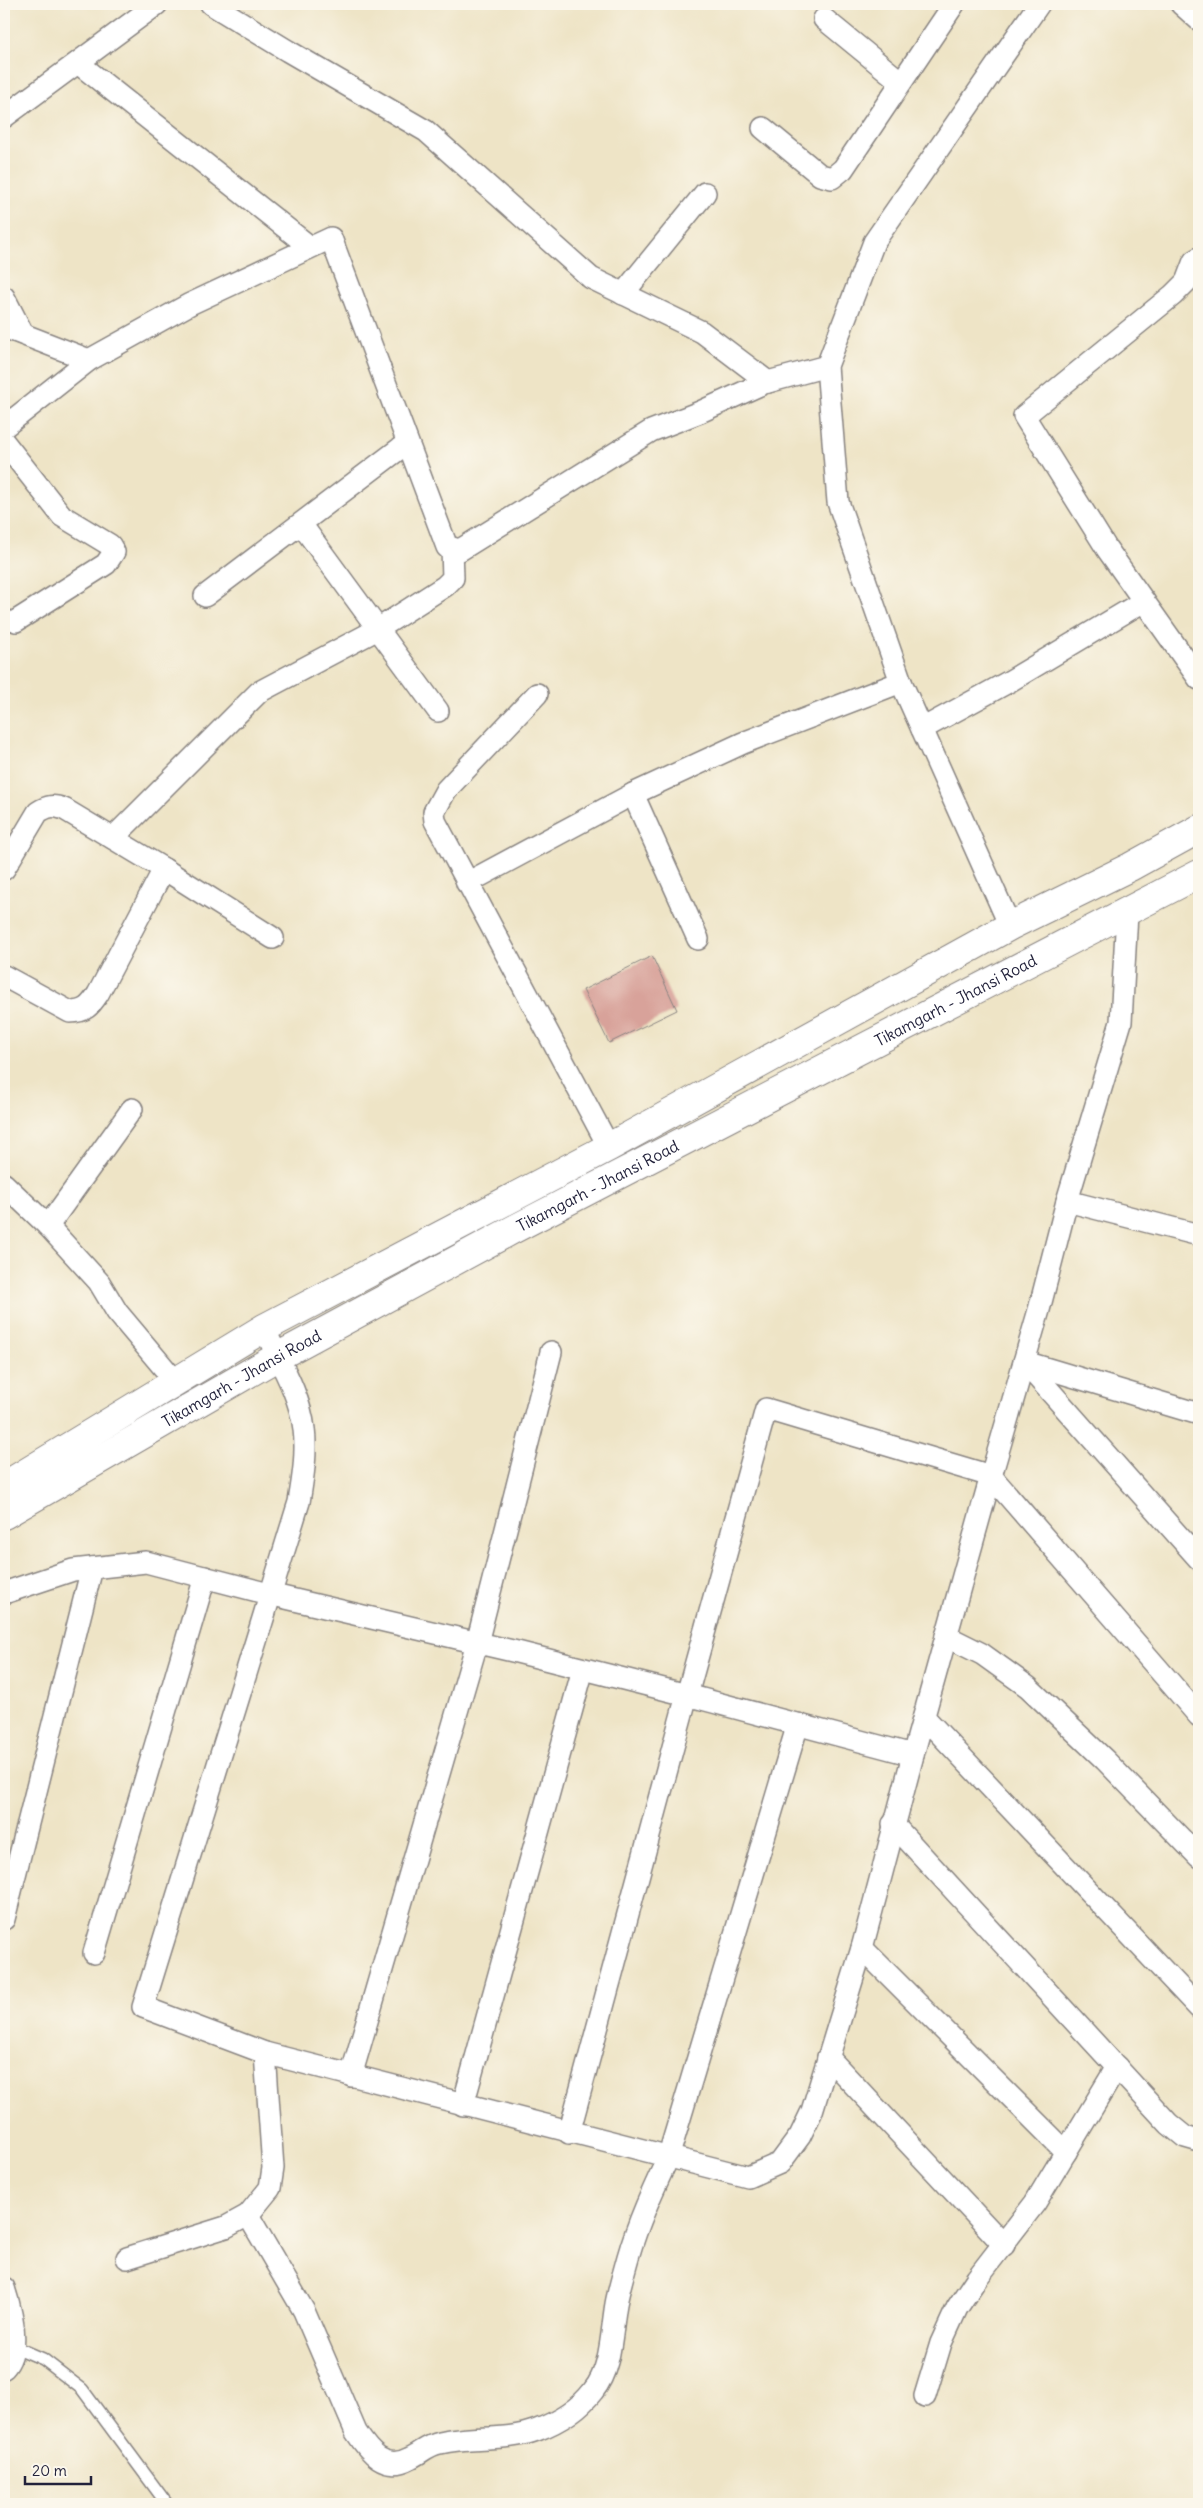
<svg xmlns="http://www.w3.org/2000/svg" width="1203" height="2508" viewBox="0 0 1203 2508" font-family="Delius,sans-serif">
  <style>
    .building { fill: #d8a29a }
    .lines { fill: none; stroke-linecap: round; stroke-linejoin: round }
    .lane-casing { stroke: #888380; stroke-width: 14 }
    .street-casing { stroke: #888380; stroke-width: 24 }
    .secondary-casing { stroke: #888380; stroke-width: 30 }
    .lane { stroke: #fff; stroke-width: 11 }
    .street { stroke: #fff; stroke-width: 21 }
    .secondary { stroke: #fff; stroke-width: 28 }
    .labels { text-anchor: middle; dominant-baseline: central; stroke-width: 4.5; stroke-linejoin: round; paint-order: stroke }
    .street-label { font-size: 16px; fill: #22223b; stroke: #fbf7ec }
  </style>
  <rect width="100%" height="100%" fill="#fbf7ec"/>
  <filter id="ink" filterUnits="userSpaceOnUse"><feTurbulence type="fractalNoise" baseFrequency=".02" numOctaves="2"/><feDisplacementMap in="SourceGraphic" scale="10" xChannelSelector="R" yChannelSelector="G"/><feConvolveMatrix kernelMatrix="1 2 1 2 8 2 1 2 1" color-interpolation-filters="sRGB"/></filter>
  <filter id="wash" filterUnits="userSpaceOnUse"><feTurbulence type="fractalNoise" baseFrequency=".0096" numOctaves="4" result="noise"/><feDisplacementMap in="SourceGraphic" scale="20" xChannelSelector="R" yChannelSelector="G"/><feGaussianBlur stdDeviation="1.12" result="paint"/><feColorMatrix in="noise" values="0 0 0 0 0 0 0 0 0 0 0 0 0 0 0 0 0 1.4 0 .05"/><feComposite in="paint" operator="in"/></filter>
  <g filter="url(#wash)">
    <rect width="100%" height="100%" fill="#eee4c6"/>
    <g id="blocks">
      <polygon class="building" points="652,956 677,1010 609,1043 583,990"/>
    </g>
  </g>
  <g filter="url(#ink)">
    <use href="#blocks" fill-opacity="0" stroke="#888380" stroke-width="1"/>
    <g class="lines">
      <g class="lane-casing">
        <polyline id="lane" points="13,2346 43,2359 82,2389 167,2504"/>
      </g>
      <g class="street-casing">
        <g id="street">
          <polyline points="211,4 288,51 426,131 591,278 702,332 768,382"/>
          <polyline points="1181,4 1199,20"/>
          <polyline points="824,19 901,82"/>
          <polyline points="78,63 310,247"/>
          <polyline points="4,117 157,4"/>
          <polyline points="763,128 820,175 832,178 843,169 954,4"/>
          <polyline points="1199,258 1194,261 1186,282 1173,295 1024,416 1107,549 1199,679"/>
          <polyline points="623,294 705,193"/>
          <polyline points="4,297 23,334"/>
          <polyline points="4,327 89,360"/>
          <polyline points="4,427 89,360 190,304 331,238 447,547 460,550 651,431 700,412 764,383 827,366"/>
          <polyline points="4,442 62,516 110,545 114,552 106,564 16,621"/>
          <polyline points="301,524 438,711"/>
          <polyline points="205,596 407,443"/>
          <polyline points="537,694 446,790 434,812 435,821 609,1147"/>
          <polyline points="922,729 1010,681 1144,601"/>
          <polyline points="633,794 698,939"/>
          <polyline points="113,838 259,692 378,629 445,586 453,578 452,548"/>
          <path d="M4,869l34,-57c10,-6 15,-7 26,-3l100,60 109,69"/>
          <polyline points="467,883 633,794 743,743 901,682"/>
          <polyline points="1010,926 901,682 838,502 827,366 874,242 1039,4"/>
          <path d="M4,976l66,36c15,0 20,-6 28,-18l66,-125"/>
          <polyline points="4,1184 48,1226 99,1282 117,1312 175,1381"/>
          <polyline points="1067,1201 1199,1235"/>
          <polyline points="48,1226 132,1109"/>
          <path d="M264,1328c14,31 36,66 40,101 3,24 -1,49 -5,73l-156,505 122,46 483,124 32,-14 20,-27 12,-25 50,-163 51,-193"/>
          <polyline points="1024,1362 1199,1559"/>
          <polyline points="1025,1362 1199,1414"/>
          <polyline points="991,1476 913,1755 687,1695 766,1409 991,1476 1039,1310 1067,1201 1121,1022 1127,913"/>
          <polyline points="991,1476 1199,1716"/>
          <polyline points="4,1593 73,1570 146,1562 269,1594 517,1652 687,1695 569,2133"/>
          <polyline points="946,1636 982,1654 1028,1687 1105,1760 1199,1857"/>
          <polyline points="924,1717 1199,2008"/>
          <polyline points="893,1824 1169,2124 1185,2137 1199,2141"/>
          <polyline points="4,1919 92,1568"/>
          <polyline points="862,1948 1066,2152"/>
          <polyline points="94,1953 205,1577"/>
          <polyline points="828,2057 1004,2245"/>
          <polyline points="351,2076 477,1643 551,1352"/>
          <polyline points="463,2105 583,1669"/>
          <path d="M248,2215l56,96 52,121c13,20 29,40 54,26 11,-5 18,-13 30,-15 32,-8 65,-1 97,-13 21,-8 42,-21 56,-39 19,-23 18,-59 23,-87 3,-16 8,-32 12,-47 10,-35 25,-67 40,-99l130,-434"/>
          <polyline points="127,2258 226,2227 248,2215 270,2188 273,2168 265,2053"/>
          <path d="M4,2288c7,21 18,61 0,80"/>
          <polyline points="925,2396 941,2343 957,2308 977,2278 1035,2203 1117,2067"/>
        </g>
      </g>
      <g class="secondary-casing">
        <g id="secondary">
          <polyline points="4,1486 264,1328 609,1147 1010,926 1130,867 1199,829"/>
          <path id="s1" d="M4,1515l273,-158 237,-128 685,-355"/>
        </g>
      </g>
      <use href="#lane" class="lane"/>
      <use href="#street" class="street"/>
      <use href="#secondary" class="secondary"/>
    </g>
  </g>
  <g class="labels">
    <g class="street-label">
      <text stroke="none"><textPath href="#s1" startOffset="1082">Tikamgarh - Jhansi Road</textPath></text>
      <text stroke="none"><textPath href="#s1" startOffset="679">Tikamgarh - Jhansi Road</textPath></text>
      <text stroke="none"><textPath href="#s1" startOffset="274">Tikamgarh - Jhansi Road</textPath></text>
    </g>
  </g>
  <rect width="1203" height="2508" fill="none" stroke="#fbf7ec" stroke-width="20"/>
  <path d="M25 2476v8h66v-8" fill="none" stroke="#22223b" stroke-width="2.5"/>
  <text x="32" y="2476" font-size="15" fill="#22223b" stroke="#fbf7ec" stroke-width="4" paint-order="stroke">20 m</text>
</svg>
